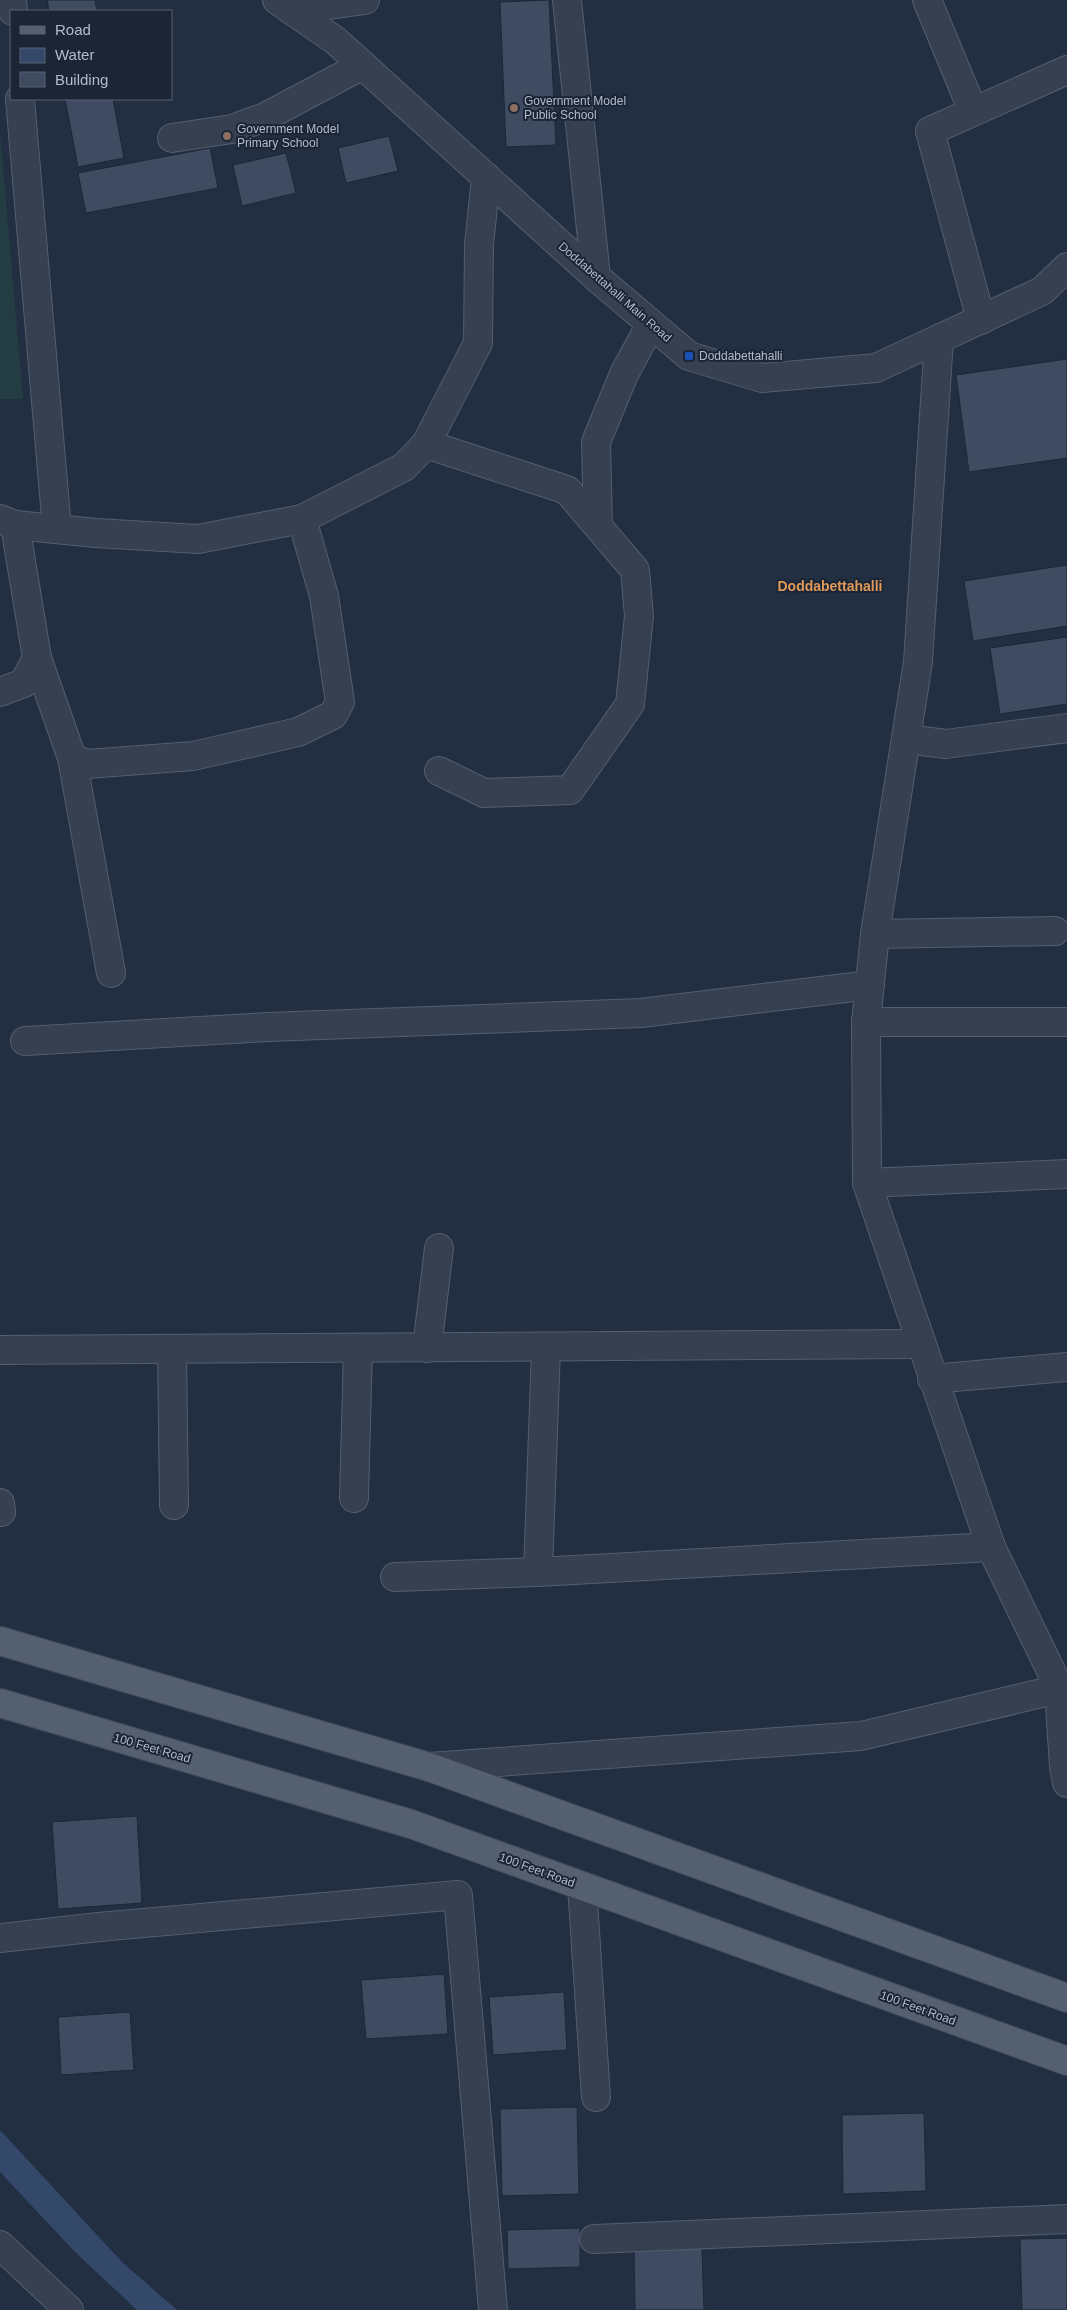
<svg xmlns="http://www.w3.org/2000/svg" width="1067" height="2310" viewBox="0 0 1067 2310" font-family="Helvetica,sans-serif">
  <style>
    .green { fill: #243d42 }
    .water { fill: #344869 }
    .building { fill: #3e4b61; stroke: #1d2737 }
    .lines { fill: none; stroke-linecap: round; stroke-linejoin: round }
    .minor-casing { stroke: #545e6e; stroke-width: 30 }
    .major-casing { stroke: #404959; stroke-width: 30 }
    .minor { stroke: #364050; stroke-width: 28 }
    .major { stroke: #545f70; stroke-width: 28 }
    .education-dot { fill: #8d6e63; stroke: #1b2535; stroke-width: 2 }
    .transit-dot { fill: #1a4fb4; stroke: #1b2535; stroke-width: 2 }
    .labels { text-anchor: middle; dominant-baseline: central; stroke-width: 4; stroke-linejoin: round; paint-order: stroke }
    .poi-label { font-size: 12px; fill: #b3bbcb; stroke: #1b2535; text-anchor: start }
    .street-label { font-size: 12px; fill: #b3bbcb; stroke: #1b2535 }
    .neighbourhood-label { font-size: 14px; font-weight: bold; fill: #df995a; stroke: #1b2535 }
  </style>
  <rect width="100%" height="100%" fill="#222e41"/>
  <polygon class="green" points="0,131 23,399 0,399"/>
  <polygon class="water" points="0,2130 122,2262 177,2310 137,2310 75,2252 0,2172"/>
  <g class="building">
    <polygon points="47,0 95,0 97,11 49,11"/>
    <polygon points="549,0 556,145 506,147 500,2"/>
    <polygon points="65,99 113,99 124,158 78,167"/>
    <polygon points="389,136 398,171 346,183 338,148"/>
    <polygon points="210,148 218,188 86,213 78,173"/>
    <polygon points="286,153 296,193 242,206 233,165"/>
    <polygon points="1067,359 1067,458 969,472 956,375"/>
    <polygon points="1067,565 1067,626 973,641 964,581"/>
    <polygon points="1067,637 1067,704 1000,714 990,648"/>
    <polygon points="137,1816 142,1903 58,1909 52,1822"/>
    <polygon points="444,1974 448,2034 366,2039 361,1980"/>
    <polygon points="564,1992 567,2050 493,2055 489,1997"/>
    <polygon points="130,2012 134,2070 61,2075 58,2017"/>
    <polygon points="577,2107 579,2194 502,2196 500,2109"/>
    <polygon points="924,2113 926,2191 843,2194 842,2115"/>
    <polygon points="580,2228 580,2267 508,2269 507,2230"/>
    <polygon points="1067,2238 1067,2310 1022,2310 1020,2239"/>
    <polygon points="702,2247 704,2310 635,2310 634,2248"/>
  </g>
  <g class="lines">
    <g class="minor-casing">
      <g id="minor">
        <polyline points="12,0 13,11"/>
        <polyline points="277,0 336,41 596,277 689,356 762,378 876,368 1042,291 1067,267"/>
        <polyline points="567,0 596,277"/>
        <polyline points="927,0 973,111"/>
        <polyline points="291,10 365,0"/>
        <polyline points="20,99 57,529"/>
        <polyline points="172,138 232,129 265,117 363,65"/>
        <polyline points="981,320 930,131 1067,70"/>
        <polyline points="939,339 918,662 875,934 866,1022 867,1183 991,1547 1067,1704"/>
        <polyline points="426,444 567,490 635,570 639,616 630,704 570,790 484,793 439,771"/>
        <polyline points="0,519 15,525 37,658 24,683 0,692"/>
        <polyline points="15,525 96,533 198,539 302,519 404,467 426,444 478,343 479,245 486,177"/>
        <polyline points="598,526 596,442 624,374 651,324"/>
        <polyline points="37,658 72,758 87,764 193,756 298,732 333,715 340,702 324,596 302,519"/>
        <polyline points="906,739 946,744 1067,728"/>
        <polyline points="72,758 111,973"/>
        <polyline points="875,934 1055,931"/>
        <polyline points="866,1022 1067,1022"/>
        <polyline points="25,1041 268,1027 641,1013 870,985"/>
        <polyline points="867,1183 1067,1174"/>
        <polyline points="427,1348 439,1248"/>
        <polyline points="172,1349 174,1505"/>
        <polyline points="0,1350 920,1344"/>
        <polyline points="932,1379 1067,1367"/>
        <polyline points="354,1498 358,1348"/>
        <polyline points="0,1503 1,1512"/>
        <polyline points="538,1572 546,1348"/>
        <polyline points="395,1577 538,1572 991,1547"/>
        <polyline points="429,1767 861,1736 1059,1689 1064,1767 1067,1783"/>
        <polyline points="582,1886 596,2097"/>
        <polyline points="0,1938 99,1927 458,1895 493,2310"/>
        <polyline points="594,2239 1067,2219"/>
        <polyline points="0,2245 69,2310"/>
      </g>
    </g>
    <g class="major-casing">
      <g id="major">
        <polyline points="0,1641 429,1767 1067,1998"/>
        <polyline points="0,1703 411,1824 1067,2061"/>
      </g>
    </g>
    <use href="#minor" class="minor"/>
    <use href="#major" class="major"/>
  </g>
  <g class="education-dot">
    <circle cx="514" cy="108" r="5"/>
    <circle cx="227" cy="136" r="5"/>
  </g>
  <rect class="transit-dot" x="684" y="351" width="10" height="10" rx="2.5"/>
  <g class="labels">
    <g class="poi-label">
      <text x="524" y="101">Government Model<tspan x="524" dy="14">Public School</tspan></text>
      <text x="237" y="129">Government Model<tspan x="237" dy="14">Primary School</tspan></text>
      <text x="699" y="356">Doddabettahalli</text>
    </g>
    <g class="street-label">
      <text transform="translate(615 292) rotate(41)">Doddabettahalli Main Road</text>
      <text transform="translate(152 1748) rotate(16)">100 Feet Road</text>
      <text transform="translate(537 1870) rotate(20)">100 Feet Road</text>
      <text transform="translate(918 2008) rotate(20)">100 Feet Road</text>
    </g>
    <g class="neighbourhood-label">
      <text x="830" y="586">Doddabettahalli</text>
    </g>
  </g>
  <rect x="10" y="10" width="162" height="90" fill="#1b2535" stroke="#586171"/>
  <rect x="20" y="26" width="25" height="8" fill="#545f70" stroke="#586171"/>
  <text x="55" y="35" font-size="15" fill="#b3bbcb">Road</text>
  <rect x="20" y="48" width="25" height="15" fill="#344869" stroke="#586171"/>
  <text x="55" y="60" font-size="15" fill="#b3bbcb">Water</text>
  <rect x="20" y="72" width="25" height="15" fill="#3e4b61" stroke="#586171"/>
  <text x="55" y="85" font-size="15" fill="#b3bbcb">Building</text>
</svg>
